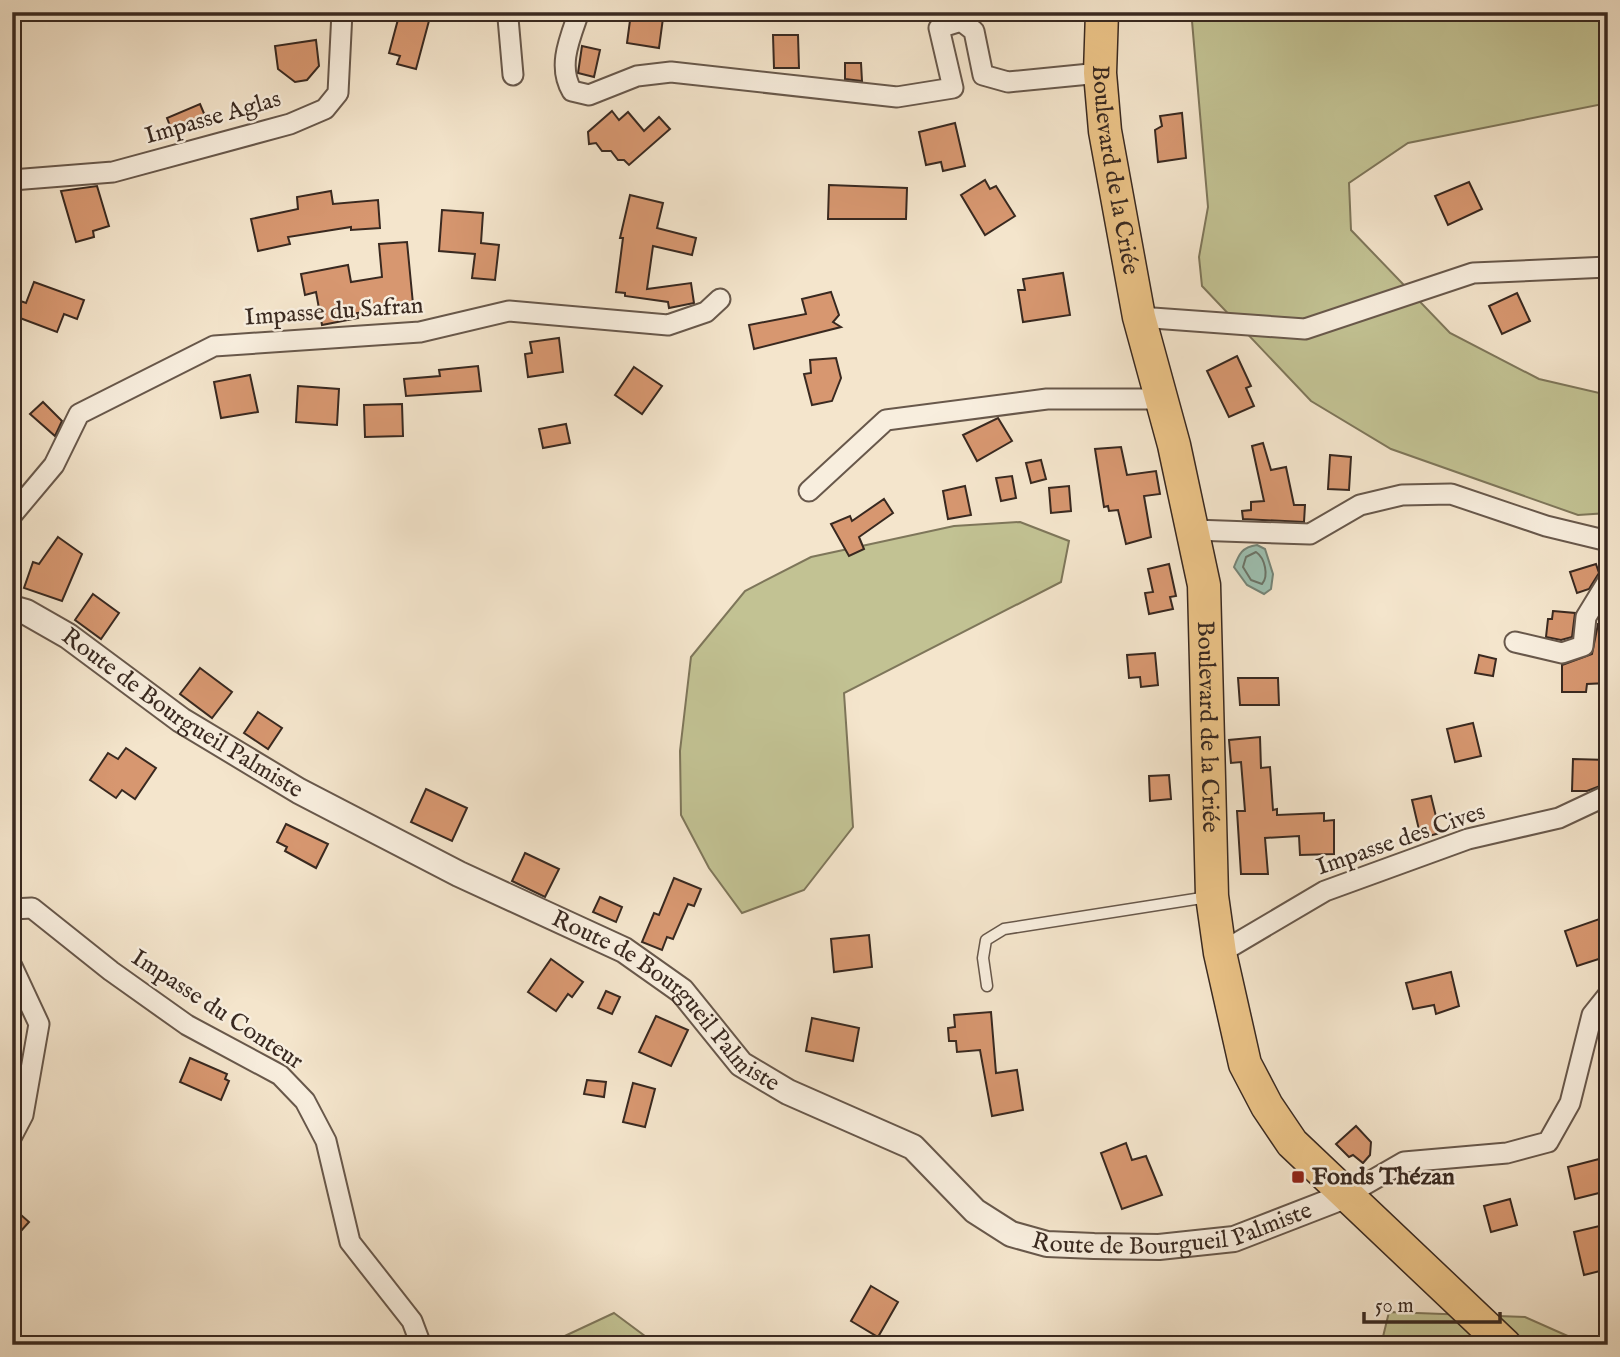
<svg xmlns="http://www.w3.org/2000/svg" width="1620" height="1357" viewBox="0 0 1620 1357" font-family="'IM FELL English',serif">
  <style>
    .green { fill: #c2c293; stroke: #7e765a; stroke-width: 2 }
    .water { fill: #9dc0b1; stroke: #758477; stroke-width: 2 }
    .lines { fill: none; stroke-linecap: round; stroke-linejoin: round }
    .shore { stroke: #6b7468; stroke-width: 2 }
    .building { fill: #d79770; stroke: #392920; stroke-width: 2 }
    .service-casing { stroke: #68584b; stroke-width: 13 }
    .minor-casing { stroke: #68584b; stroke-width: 23 }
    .tertiary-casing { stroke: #68584b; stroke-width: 28 }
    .primary-casing { stroke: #392920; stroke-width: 35 }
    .service { stroke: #f8eede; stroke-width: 10 }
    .minor { stroke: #f8eede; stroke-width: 19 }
    .tertiary { stroke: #f8eede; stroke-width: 24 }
    .primary { stroke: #eac286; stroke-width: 32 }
    .poi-dot { fill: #8f2418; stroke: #f8eede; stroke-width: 2.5 }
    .labels { text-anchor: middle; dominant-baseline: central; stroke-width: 5; stroke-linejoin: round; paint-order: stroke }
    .street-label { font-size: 24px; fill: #392920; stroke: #f8eede }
    .poi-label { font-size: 24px; font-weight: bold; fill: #392920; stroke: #f8eede; text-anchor: start }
  </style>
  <rect width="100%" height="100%" fill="#f4e5cc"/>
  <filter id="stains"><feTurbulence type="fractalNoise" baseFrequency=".00286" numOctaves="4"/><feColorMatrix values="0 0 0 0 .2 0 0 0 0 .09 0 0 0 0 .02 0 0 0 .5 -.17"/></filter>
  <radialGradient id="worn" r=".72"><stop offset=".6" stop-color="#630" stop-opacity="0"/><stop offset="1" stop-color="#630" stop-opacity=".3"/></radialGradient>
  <g class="green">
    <polygon points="1195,12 1608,12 1608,103 1408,143 1349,183 1351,230 1450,333 1539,379 1608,395 1608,513 1578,515 1391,449 1311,401 1202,286 1199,257 1208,207 1192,21"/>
    <polygon points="1020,522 1069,541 1061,582 844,693 853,827 804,890 742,913 709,868 681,815 680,751 691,657 745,591 811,557 954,526"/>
    <polygon points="1389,1312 1525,1317 1588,1345 1381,1345"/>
    <polygon points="614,1313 657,1345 553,1345 554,1341"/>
  </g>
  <path class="water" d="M1257,545l8,4 8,25 -2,15 -7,5 -17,-9 -13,-18c5,-13 8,-20 23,-22z"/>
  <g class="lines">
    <path class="shore" d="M1256,552c9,6 13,24 6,32l-11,-4 -8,-13 3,-10z"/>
  </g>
  <g class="building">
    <polygon points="400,12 430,17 416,69 397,64 400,56 389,53"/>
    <polygon points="631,13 663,18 659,48 627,43"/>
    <polygon points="773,35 798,35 799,68 774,68"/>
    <polygon points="316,40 319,66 307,80 295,82 278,69 275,46"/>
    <polygon points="582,46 600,50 594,77 578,73"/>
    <polygon points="845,63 861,63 862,81 845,79"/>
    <polygon points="200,104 208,123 174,136 167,118"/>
    <polygon points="612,111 619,120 628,112 644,131 659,117 670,129 629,165 624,160 618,160 611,151 602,151 596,143 589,144 588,132"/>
    <polygon points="1182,113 1186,158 1158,162 1155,130 1162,126 1160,116"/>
    <polygon points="955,123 965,166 943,171 941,162 926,165 919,132"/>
    <polygon points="985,180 990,189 996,186 1015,216 985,235 961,195"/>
    <polygon points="1469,182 1482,209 1448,225 1435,196"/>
    <polygon points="829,185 907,188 906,219 828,219"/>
    <polygon points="97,186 109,226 93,231 94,237 76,242 61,191"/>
    <polygon points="331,191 333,204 378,200 380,228 351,230 351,227 288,237 290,244 258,251 251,219 298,209 297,197"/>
    <polygon points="630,195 663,203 657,228 696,238 692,255 653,246 647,289 691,283 694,303 669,308 668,302 625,296 625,293 616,292 623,238 620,238"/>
    <polygon points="442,210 483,213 481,243 499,245 495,280 472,278 475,254 439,251"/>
    <polygon points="407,242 413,304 357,313 358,318 322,325 316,292 305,295 301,274 348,265 351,282 382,277 379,244"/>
    <polygon points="1063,273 1070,315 1023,322 1018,290 1025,290 1023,279"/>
    <polygon points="34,282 84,300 77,319 64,314 57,332 12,315 12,298 26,303"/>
    <polygon points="831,292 839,315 833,322 841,327 754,349 749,325 806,314 802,299"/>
    <polygon points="1517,293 1530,321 1502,334 1489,306"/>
    <polygon points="559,338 563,372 528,377 525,354 532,353 530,342"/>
    <polygon points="1237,356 1251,386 1246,388 1254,406 1229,417 1207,371"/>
    <polygon points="836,358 841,378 832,401 812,405 804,374 811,373 810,360"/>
    <polygon points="478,366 481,391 406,396 404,379 440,376 439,370"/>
    <polygon points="634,367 662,386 642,414 615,395"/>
    <polygon points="250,375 258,412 221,418 214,382"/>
    <polygon points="298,386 339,389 337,425 296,422"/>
    <polygon points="43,402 62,421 55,436 30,414"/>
    <polygon points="402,404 403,436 365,437 364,405"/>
    <polygon points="998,418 1012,441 977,461 963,435"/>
    <polygon points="566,424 570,443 543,448 539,429"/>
    <polygon points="1263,443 1271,470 1286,467 1294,505 1305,505 1304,522 1243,519 1242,511 1251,510 1251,502 1264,501 1252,446"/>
    <polygon points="1121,447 1127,475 1156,471 1160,494 1144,496 1151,537 1126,544 1118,510 1109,511 1108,506 1104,507 1095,449"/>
    <polygon points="1330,455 1351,457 1349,490 1328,489"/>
    <polygon points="1041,460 1046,479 1031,483 1026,463"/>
    <polygon points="1012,476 1016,498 1001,501 996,478"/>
    <polygon points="965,486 971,515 948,519 943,491"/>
    <polygon points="1069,486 1071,511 1051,513 1049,488"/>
    <polygon points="884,499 893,513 859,537 864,549 849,556 831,524 850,516 852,521"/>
    <polygon points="58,537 82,554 62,601 24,588 33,562 39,564"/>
    <polygon points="1169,564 1176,596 1170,597 1173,609 1149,614 1145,593 1153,592 1148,569"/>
    <polygon points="1596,564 1599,573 1589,589 1577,593 1570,572"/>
    <polygon points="93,594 119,613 101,639 75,620"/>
    <polygon points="1553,611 1575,613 1572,637 1561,640 1546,637 1548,619 1552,619"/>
    <polygon points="1608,623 1608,683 1587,684 1586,692 1562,692 1562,665 1592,654 1598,624"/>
    <polygon points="1155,653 1158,685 1141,687 1140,677 1129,678 1127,655"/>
    <polygon points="1479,655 1496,659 1493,676 1475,673"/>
    <polygon points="200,668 232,692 212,718 180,694"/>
    <polygon points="1238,678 1278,678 1279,705 1240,705"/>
    <polygon points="258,712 282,728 268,749 244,733"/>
    <polygon points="1473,723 1481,756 1455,762 1447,729"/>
    <polygon points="1260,737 1261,768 1270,767 1273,810 1277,809 1277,815 1324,813 1324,821 1334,820 1334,854 1300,855 1299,836 1265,838 1268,874 1241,874 1237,811 1245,811 1243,786 1241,762 1231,763 1229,740"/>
    <polygon points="126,748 156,768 135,799 122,790 116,798 90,780 108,753 118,759"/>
    <polygon points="1573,759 1608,760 1608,783 1587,791 1572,791"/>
    <polygon points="1169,775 1171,799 1150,801 1149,776"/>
    <polygon points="426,789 467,808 452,841 411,822"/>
    <polygon points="1431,796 1440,833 1421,838 1412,800"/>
    <polygon points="286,824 328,844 316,868 285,851 287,847 277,842"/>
    <polygon points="525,853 559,869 545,897 512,881"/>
    <polygon points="674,878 701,889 694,906 688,904 673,939 667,937 662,950 642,942 654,913 659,915"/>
    <polygon points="600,897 622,907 616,922 593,912"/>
    <polygon points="1605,917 1608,956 1577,966 1565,931"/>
    <polygon points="869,935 872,967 834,972 831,939"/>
    <polygon points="551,959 583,982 572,997 568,994 556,1011 528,992"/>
    <polygon points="1451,972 1459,1006 1436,1014 1434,1005 1413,1009 1406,983"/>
    <polygon points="606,991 620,997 612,1014 598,1008"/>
    <polygon points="991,1012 996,1073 1017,1070 1023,1110 992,1116 980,1050 957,1052 956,1041 949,1041 948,1028 955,1027 954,1015"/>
    <polygon points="656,1016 688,1030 671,1066 639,1052"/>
    <polygon points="812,1018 859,1028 853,1061 806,1051"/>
    <polygon points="190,1058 227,1074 225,1079 229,1081 221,1100 180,1082"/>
    <polygon points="587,1080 606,1082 604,1097 584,1094"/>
    <polygon points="633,1083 655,1089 645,1127 623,1122"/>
    <polygon points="1356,1126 1371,1142 1370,1155 1363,1163 1353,1155 1349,1157 1336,1144"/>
    <polygon points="1126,1143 1132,1160 1146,1156 1162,1195 1122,1209 1101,1153"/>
    <polygon points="1599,1159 1607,1191 1575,1199 1568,1167"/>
    <polygon points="1510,1199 1517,1225 1491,1232 1484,1206"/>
    <polygon points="12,1207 29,1222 12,1241"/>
    <polygon points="1608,1224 1608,1269 1584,1275 1574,1232"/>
    <polygon points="871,1286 898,1302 878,1337 851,1321"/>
  </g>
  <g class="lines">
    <g class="service-casing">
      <polyline id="service" points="987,986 983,958 986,940 1004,929 1208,897"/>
    </g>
    <g class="minor-casing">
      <g id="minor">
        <polyline points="511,12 508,18 513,75"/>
        <path d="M579,12c-9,26 -22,54 -7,79l17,4 48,-19 34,-4 226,25 56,-9 -14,-60 22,-7 13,10 9,44 25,7 92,-9"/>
        <polyline points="12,180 113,172 290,124 325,109 338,93 342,12"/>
        <polyline points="1139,317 1305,329 1473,273 1608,267"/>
        <polyline points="809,491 886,420 1047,399 1163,399"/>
        <polyline points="12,515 54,465 79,414 214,346 420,332 509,311 668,325 706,312 720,299"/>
        <polyline points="1194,530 1310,534 1360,505 1402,495 1451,494 1546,526 1608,541"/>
        <polyline points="1515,642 1562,653 1583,646 1586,617 1608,581"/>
        <polyline points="12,909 32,908 111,971 187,1025 280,1075 305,1101 326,1141 350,1242 412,1321 421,1345"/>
        <polyline points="1220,953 1325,891 1468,839 1559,818 1608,795"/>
        <polyline points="12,966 39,1024 23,1115 12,1136"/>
        <polyline points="1345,1196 1404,1162 1507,1153 1548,1142 1570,1103 1592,1015 1608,995"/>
      </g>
    </g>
    <g class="tertiary-casing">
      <g id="tertiary">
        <path id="s1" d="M12,608l14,4 42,24 113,84 118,71 160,83 165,76 58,41 59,73 47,28 125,55 62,64 36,23 36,10 47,2 65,1 75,-8 111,-43"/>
      </g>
    </g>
    <g class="primary-casing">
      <g id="primary">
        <path id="s2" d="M1102,12l-2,61 5,58 34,186 35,128 30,140 8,311 8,57 25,111 22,42 25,37 213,202"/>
      </g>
    </g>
    <use href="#service" class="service"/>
    <use href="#minor" class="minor"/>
    <use href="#tertiary" class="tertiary"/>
    <use href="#primary" class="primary"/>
  </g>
  <rect class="poi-dot" x="1291" y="1170" width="14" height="14" rx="3.5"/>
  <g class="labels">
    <g class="street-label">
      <text transform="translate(213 118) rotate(-16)">Impasse Aglas</text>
      <text stroke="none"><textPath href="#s2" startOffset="159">Boulevard de la Criée</textPath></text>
      <text transform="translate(334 312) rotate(-4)">Impasse du Safran</text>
      <text stroke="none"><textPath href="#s1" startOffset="201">Route de Bourgueil Palmiste</textPath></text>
      <text stroke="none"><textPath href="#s2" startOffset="726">Boulevard de la Criée</textPath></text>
      <text transform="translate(1401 840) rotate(-19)">Impasse des Cives</text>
      <text stroke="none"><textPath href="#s1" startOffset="768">Route de Bourgueil Palmiste</textPath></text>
      <text transform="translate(217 1010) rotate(33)">Impasse du Conteur</text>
      <text stroke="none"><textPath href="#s1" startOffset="1356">Route de Bourgueil Palmiste</textPath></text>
    </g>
    <g class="poi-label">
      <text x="1312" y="1177">Fonds Thézan</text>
    </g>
  </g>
  <rect width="1620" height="1357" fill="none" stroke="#f4e5cc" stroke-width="42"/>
  <rect x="14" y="14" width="1592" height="1329" fill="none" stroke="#392920" stroke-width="3.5"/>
  <rect x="21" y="21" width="1578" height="1315" fill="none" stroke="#392920" stroke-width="2"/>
  <path d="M1364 1312v10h136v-10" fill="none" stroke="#392920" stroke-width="3.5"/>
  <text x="1375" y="1312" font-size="21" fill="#392920" stroke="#f8eede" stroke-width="5" paint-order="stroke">50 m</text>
  <rect width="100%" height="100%" filter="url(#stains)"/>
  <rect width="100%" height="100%" fill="url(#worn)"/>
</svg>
